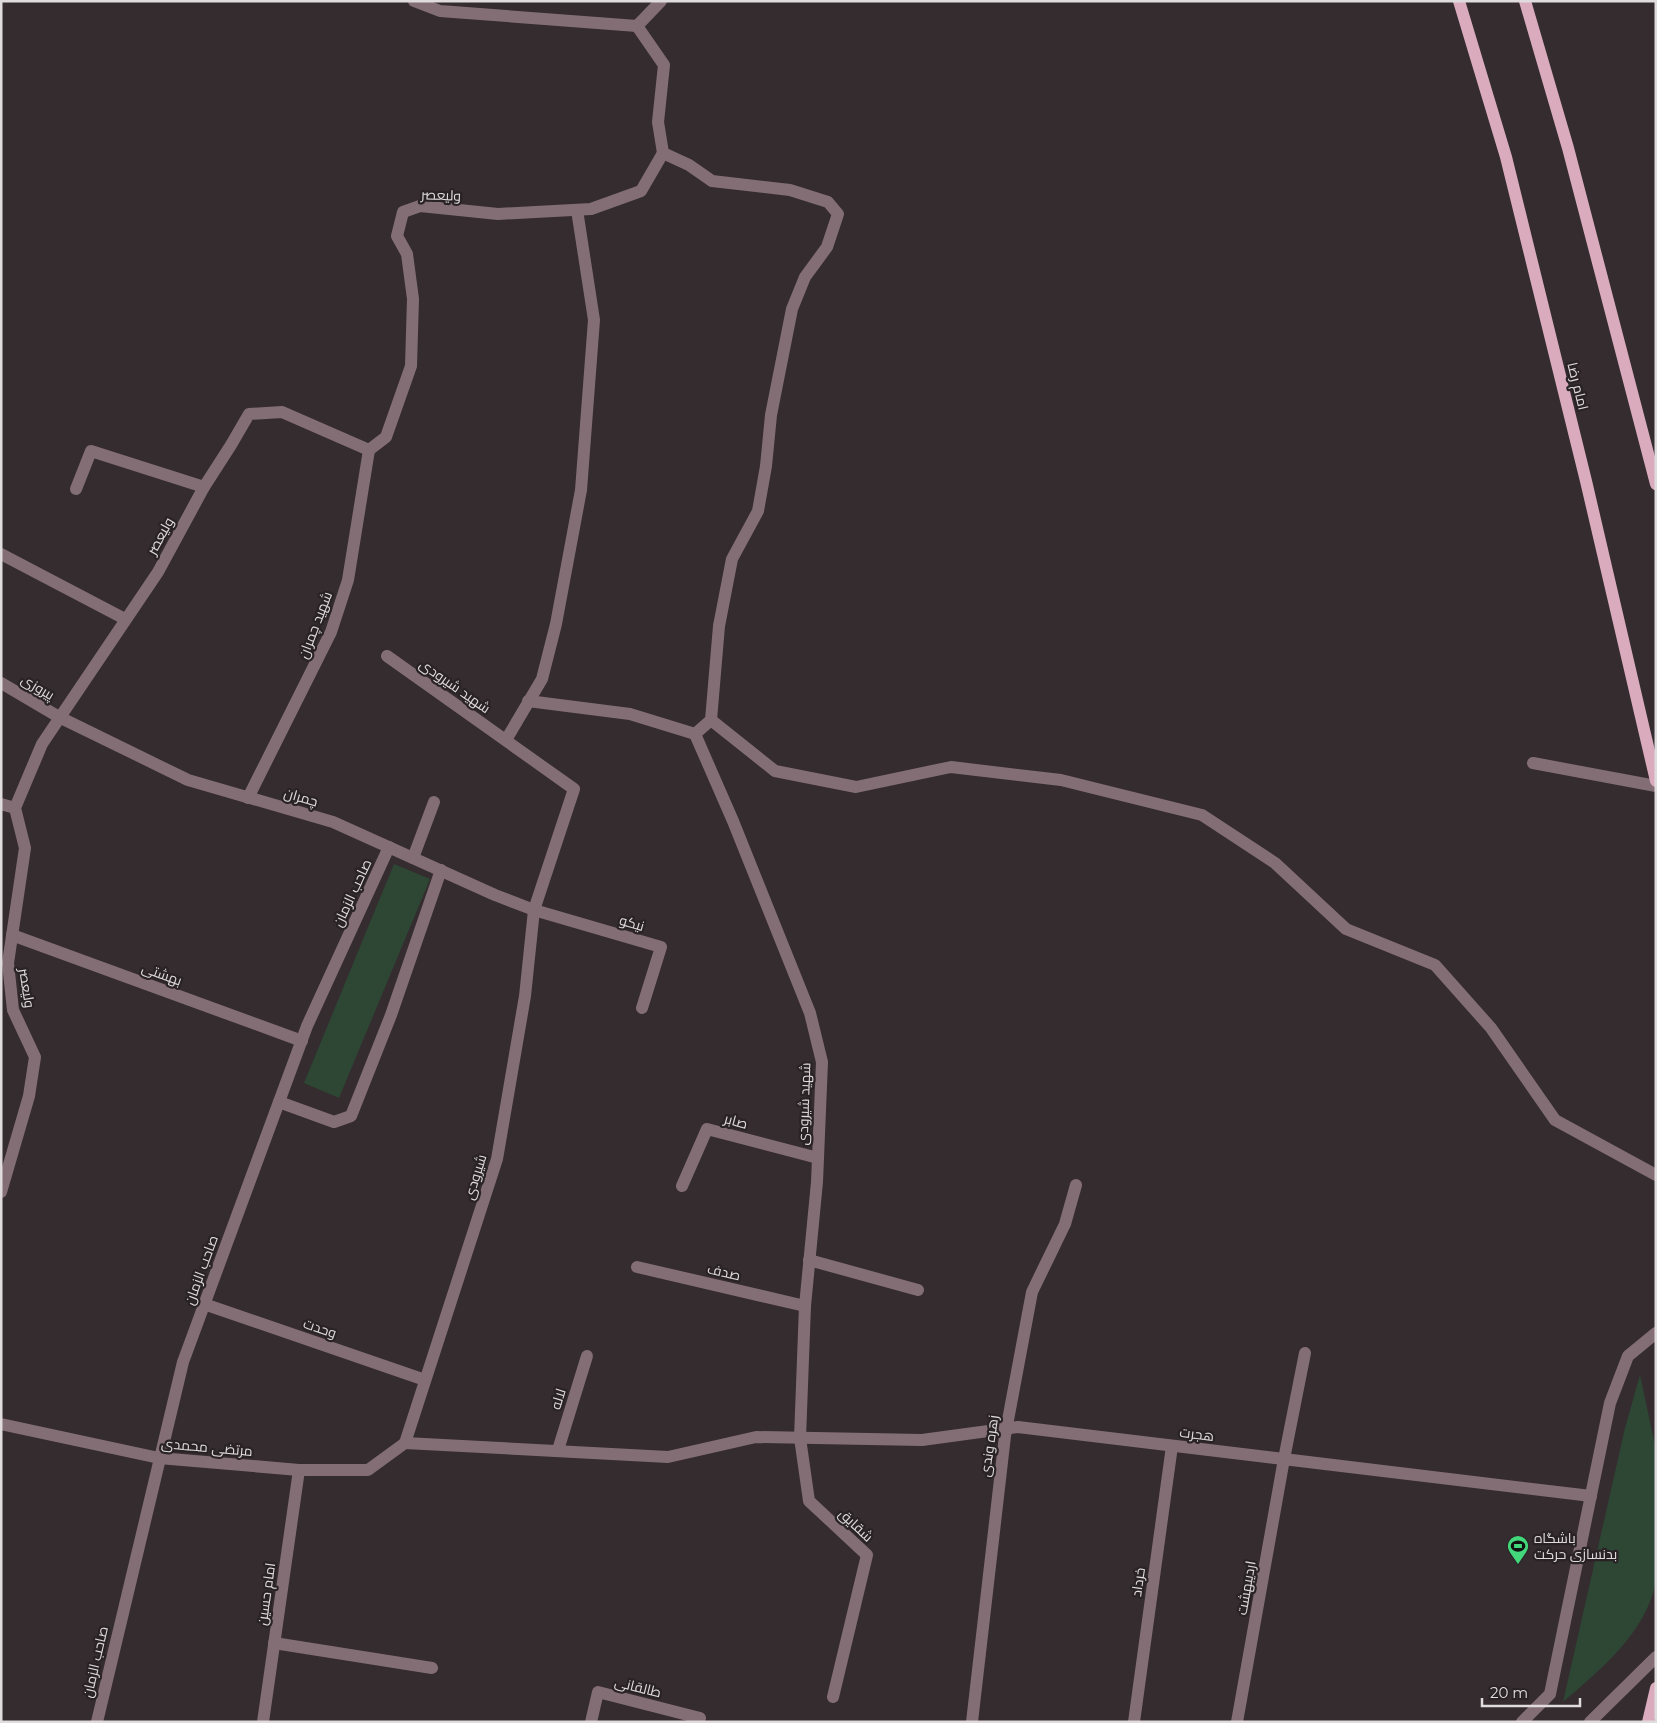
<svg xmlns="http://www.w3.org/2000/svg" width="1657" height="1723" viewBox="0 0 1657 1723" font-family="Montserrat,Cairo,sans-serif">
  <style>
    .green { fill: #2d4734 }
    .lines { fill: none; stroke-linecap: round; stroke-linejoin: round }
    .minor { stroke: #846e75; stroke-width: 12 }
    .major { stroke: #d9abbc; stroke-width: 12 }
    .labels { text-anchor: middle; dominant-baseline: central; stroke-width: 4.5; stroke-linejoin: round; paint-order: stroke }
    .street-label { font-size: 14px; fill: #e0dbdd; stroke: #2a2325 }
    .poi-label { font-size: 14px; fill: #e0dbdd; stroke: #2a2325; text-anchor: start }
  </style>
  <rect width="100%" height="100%" fill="#342c2f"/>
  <g class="green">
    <polygon points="394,864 430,879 339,1098 304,1083"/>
    <path d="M1640,1375l16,75v131c-10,52 -55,88 -93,121l62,-274z"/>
  </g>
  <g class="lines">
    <g class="minor">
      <polyline points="414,1 440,11 637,26 661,1"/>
      <polyline points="76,489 91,451 204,487"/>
      <polyline points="1,554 125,619"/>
      <polyline points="387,656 574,789 534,910 525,996 497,1159 405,1443"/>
      <polyline points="1,683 59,717 188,780 333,822 495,895 534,910 661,947 642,1008"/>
      <polyline points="528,701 630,714 695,734 711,720 719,626 732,559 758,511 766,466 771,415 792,309 805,277 827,247 838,214 828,202 790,190 712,181 689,165 663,153 658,122 664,65 637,26"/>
      <polyline points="711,720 775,771 856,787 951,767 1061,780 1202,815 1275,863 1346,929 1435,965 1491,1028 1555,1120 1656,1175"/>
      <polyline points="695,734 733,821 810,1013 822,1062 817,1182 805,1306 800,1438 809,1501 867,1555 833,1697"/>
      <polyline points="506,740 542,679 556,624 581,490 594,320 577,210"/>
      <polyline points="1533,763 1656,786"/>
      <polyline points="248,798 331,632 348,580 369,450"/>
      <polyline points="1,804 15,808"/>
      <polyline points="413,858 434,802"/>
      <polyline points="12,935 302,1041"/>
      <polyline points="279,1102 334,1122 351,1116 391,1015 441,870"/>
      <polyline points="682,1186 707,1129 818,1158"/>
      <polyline points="1,1192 29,1096 35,1057 13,1010 8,963 25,848 15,808 42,744 158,572 204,487 231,445 249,414 282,412 369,450 386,437 411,366 413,299 407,254 397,236 403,212 420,206 498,214 591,209 641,191 663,153"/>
      <polyline points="809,1260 918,1290"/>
      <polyline points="637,1267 805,1306"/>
      <polyline points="204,1304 425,1380"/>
      <polyline points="1,1424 159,1458 299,1470 368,1470 405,1443"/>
      <polyline points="405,1443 668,1457 756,1437 922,1440 1018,1427 1591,1496"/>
      <polyline points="558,1450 587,1356"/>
      <polyline points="274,1643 432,1668"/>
      <polyline points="97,1722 183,1362 307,1026 389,847"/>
      <polyline points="263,1722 299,1470"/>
      <polyline points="591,1722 598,1692 700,1718"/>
      <polyline points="972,1722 1005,1436 1032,1292 1065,1224 1076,1185"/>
      <polyline points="1134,1722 1172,1446"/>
      <polyline points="1237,1722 1284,1459 1305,1353"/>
      <polyline points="1522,1722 1550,1694 1610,1403 1628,1356 1656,1333"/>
      <polyline points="1590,1722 1656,1657"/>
    </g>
    <g class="major">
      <polyline points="1459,1 1506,157 1586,481 1656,781"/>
      <polyline points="1525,1 1568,148 1656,484"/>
      <polyline points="1648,1722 1656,1688"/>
    </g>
  </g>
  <defs>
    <g id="stadium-pin" transform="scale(1.125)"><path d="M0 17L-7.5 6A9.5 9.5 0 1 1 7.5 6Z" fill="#42d77b" stroke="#2a2325"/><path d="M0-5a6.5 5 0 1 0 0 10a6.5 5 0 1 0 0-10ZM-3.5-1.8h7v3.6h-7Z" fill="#111"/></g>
  </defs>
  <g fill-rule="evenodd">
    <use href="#stadium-pin" x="1518" y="1546"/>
  </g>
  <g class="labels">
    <g class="street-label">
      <text transform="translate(441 195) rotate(2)">ولیعصر</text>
      <text transform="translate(1578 386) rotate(76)">امام رضا</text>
      <text transform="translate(160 536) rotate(-61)">ولیعصر</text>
      <text transform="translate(315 625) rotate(-69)">شهید چمران</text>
      <text transform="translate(455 686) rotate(35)">شهید شیرودی</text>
      <text transform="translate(38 687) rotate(31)">پیروزی</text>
      <text transform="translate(301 797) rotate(16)">چمران</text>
      <text transform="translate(352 893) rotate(-65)">صاحب الزمان</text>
      <text transform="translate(632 923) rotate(16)">نیکو</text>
      <text transform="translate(162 974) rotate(20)">بهشتی</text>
      <text transform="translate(27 988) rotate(81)">ولیعصر</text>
      <text transform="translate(804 1104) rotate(-88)">شهید شیرودی</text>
      <text transform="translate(736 1121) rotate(15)">صابر</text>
      <text transform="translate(475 1177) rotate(-73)">شیرودی</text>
      <text transform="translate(201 1270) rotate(-70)">صاحب الزمان</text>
      <text transform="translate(724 1272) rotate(13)">صدف</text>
      <text transform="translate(320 1328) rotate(19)">وحدت</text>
      <text transform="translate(558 1399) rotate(-73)">لاله</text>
      <text transform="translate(1197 1434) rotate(7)">هجرت</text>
      <text transform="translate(989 1446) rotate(-82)">زهره وندی</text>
      <text transform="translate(207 1447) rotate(5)">مرتضی محمدی</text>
      <text transform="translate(856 1525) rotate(43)">شقایق</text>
      <text transform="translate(1138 1582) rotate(-82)">خرداد</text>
      <text transform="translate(1246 1588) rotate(-80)">اردیبهشت</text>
      <text transform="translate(266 1594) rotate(-82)">امام حسین</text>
      <text transform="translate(95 1662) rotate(-77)">صاحب الزمان</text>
      <text transform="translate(638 1687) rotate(14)">طالقانی</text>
    </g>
    <g class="poi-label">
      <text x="1534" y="1538">باشگاه<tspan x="1534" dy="16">بدنسازی حرکت</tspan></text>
    </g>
  </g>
  <rect width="1657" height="1723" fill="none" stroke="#e0dbdd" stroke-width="5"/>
  <path d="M1482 1698v8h98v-8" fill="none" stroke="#e0dbdd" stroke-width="2.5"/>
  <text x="1490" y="1698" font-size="15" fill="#e0dbdd" stroke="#2a2325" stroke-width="4" paint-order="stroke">20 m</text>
</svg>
